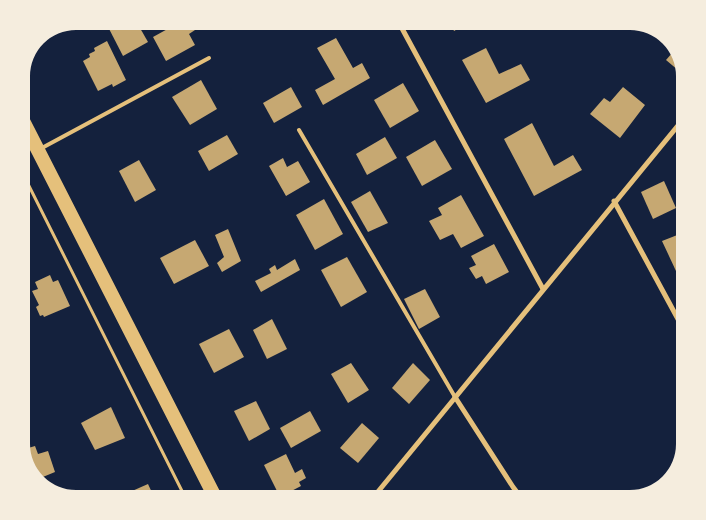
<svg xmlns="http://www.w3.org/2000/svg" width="706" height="520" viewBox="0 0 706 520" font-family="Mulish,sans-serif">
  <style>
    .building { fill: #c6a872 }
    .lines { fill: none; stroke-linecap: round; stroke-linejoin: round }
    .path { stroke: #e5c07b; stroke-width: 3 }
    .service { stroke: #e5c07b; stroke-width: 4 }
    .minor { stroke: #e5c07b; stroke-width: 5 }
    .trunk { stroke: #e5c07b; stroke-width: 14 }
  </style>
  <rect width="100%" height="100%" fill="#14213d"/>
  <g class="building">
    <polygon points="105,21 136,21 148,42 123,56"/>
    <polygon points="182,21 191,21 195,30 189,34 195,45 166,61 153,37"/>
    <polygon points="441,21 472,21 454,31 451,24 444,27"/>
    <polygon points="336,38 353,68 362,63 370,78 323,105 315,90 335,79 317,48"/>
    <polygon points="107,41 126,80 113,87 112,84 98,91 83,61 90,57 89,54 95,51 94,48"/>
    <polygon points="486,48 499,74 521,64 530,80 486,103 462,60"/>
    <polygon points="673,52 685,76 666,60"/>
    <polygon points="201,80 217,109 190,125 172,97"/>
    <polygon points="403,83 419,111 390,128 374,100"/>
    <polygon points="291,87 302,107 274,123 263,103"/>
    <polygon points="623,87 645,105 620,138 590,114 604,98 610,102"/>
    <polygon points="532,123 554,166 573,155 582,170 534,196 504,139"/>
    <polygon points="227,135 238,154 209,171 198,151"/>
    <polygon points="385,137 397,158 367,175 356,154"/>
    <polygon points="435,140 452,169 422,186 406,157"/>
    <polygon points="283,158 287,167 298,161 310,182 286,196 269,166"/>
    <polygon points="139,160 156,190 135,202 119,171"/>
    <polygon points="664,181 676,208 653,219 641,192"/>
    <polygon points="370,191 388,223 368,232 351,202"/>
    <polygon points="461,195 484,236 461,248 453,234 440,240 429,221 442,215 438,208"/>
    <polygon points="324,199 343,234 315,250 296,215"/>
    <polygon points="228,229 241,261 222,272 217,263 224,257 215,235"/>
    <polygon points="685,232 685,267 676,271 662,241"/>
    <polygon points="195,240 209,266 174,284 160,258"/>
    <polygon points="494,244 509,272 486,284 482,276 476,279 469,268 476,265 471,256"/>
    <polygon points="347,257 367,292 341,307 321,270"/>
    <polygon points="295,259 300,270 261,292 255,281 271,273 269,269 275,265 277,270"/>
    <polygon points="50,275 53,282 58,280 70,306 44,317 43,315 40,316 36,307 39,305 32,291 38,289 35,282"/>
    <polygon points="425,289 440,317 419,329 404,299"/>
    <polygon points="272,319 287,349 267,359 253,330"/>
    <polygon points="229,329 244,357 214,373 199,344"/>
    <polygon points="351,363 369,390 348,403 331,374"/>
    <polygon points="413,363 430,380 409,404 392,388"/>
    <polygon points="256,401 270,429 249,441 234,411"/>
    <polygon points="111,407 125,438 95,450 81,423"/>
    <polygon points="310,411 321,431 291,448 280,428"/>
    <polygon points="362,423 379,438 358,463 340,448"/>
    <polygon points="21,439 25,449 35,446 38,454 48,451 55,472 38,479 21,447"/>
    <polygon points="286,454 295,473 302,469 306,478 299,482 301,486 280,497 264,465"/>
    <polygon points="148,484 155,499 114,499"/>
  </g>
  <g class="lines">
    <polyline class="path" points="21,170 186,499"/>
    <g class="service">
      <polyline points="299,130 455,397"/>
      <polyline points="40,149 209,58"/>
    </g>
    <g class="minor">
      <polyline points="398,21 543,289"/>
      <polyline points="614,201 685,332"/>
      <polyline points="455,397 513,487 522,499"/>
      <polyline points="372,499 685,117"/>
    </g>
    <polyline class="trunk" points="21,117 216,499"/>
  </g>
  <path d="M0 0H706V520H0ZM76 30H630A46 46 0 0 1 676 76V444A46 46 0 0 1 630 490H76A46 46 0 0 1 30 444V76A46 46 0 0 1 76 30Z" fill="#f5edde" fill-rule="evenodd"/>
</svg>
